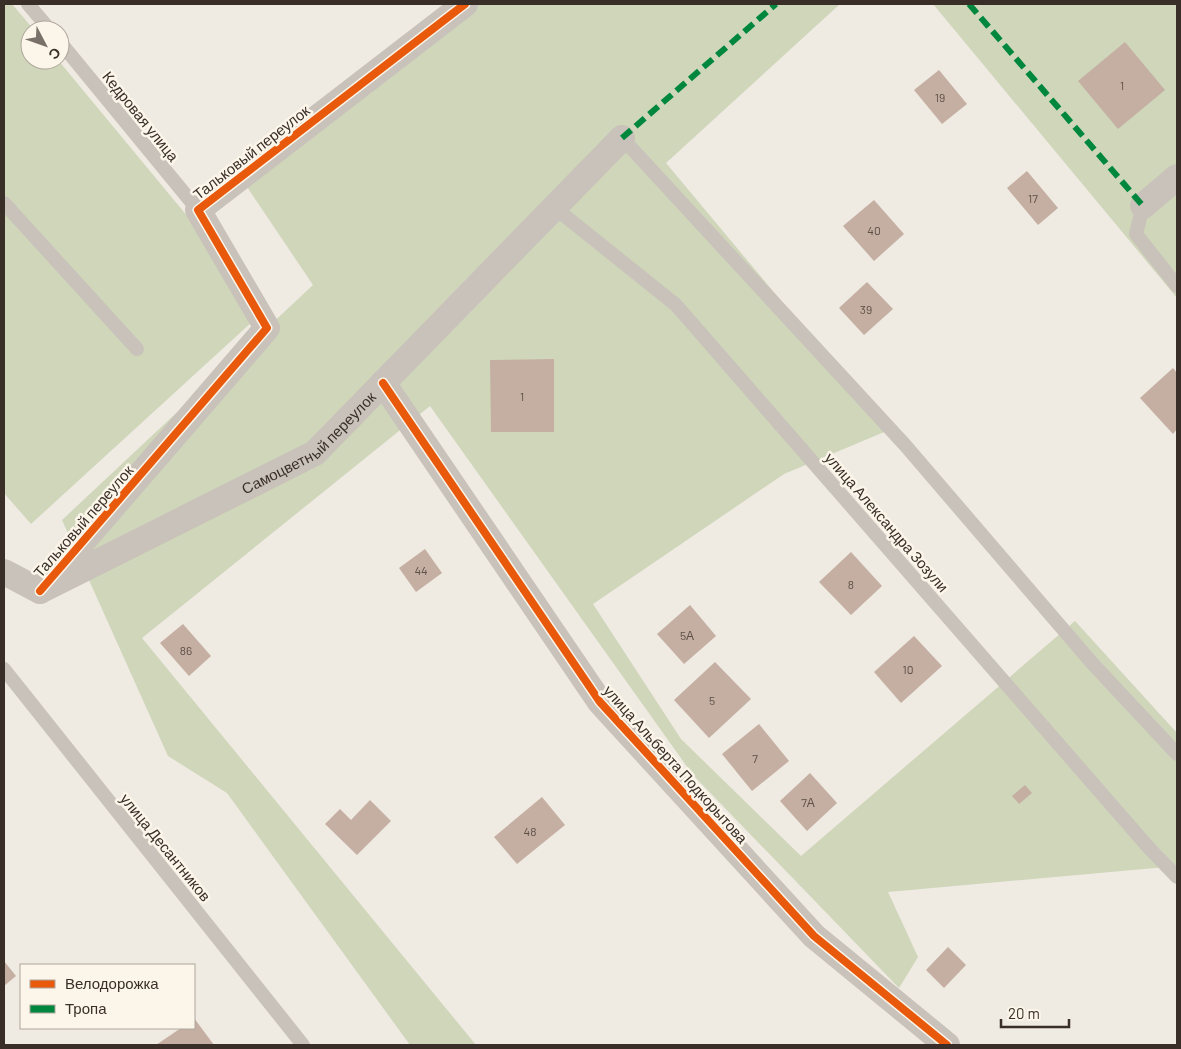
<svg xmlns="http://www.w3.org/2000/svg" width="1181" height="1049" viewBox="0 0 1181 1049" font-family="Barlow,sans-serif">
  <style>
    .green { fill: #cfd6ba }
    .building { fill: #c5afa2 }
    .lines { fill: none; stroke-linecap: round; stroke-linejoin: round }
    .service { stroke: #c9c2ba; stroke-width: 14 }
    .minor { stroke: #c9c2ba; stroke-width: 26 }
    .quiet { stroke: #00873e; stroke-width: 6; stroke-dasharray: 12 6; stroke-linecap: butt }
    .cycleway-casing { stroke: #fcf5e9; stroke-width: 11 }
    .cycleway { stroke: #e8590c; stroke-width: 8 }
    .labels { text-anchor: middle; dominant-baseline: central; stroke-width: 5; stroke-linejoin: round; paint-order: stroke }
    .number-label { font-size: 12px; fill: #5d4f46 }
    .street-label { font-size: 15px; fill: #3a2f28; stroke: #fcf5e9 }
  </style>
  <rect width="100%" height="100%" fill="#efeae2"/>
  <g class="green">
    <polygon points="4,4 12,4 34,30 30,30 30,60 58,60 265,310 31,524 4,493"/>
    <polygon points="447,4 840,4 666,163 889,430 784,474 593,604 681,739 801,856 1075,621 1177,733 1177,866 888,892 918,957 899,988 693,775 430,406 142,638 476,1045 410,1045 227,793 168,756 62,520 313,285 241,178"/>
    <polygon points="933,4 1177,4 1177,298"/>
  </g>
  <g class="building">
    <polygon points="1125,42 1165,90 1118,129 1078,81"/>
    <polygon points="939,70 967,104 942,124 914,90"/>
    <polygon points="1027,171 1058,208 1038,225 1007,188"/>
    <polygon points="874,200 904,234 874,261 843,226"/>
    <polygon points="867,282 893,309 864,335 839,308"/>
    <polygon points="554,359 554,432 491,432 490,360"/>
    <polygon points="1173,368 1177,373 1177,429 1173,434 1140,398"/>
    <polygon points="425,549 442,573 416,592 399,568"/>
    <polygon points="851,552 882,586 851,615 819,582"/>
    <polygon points="690,605 716,636 684,664 657,634"/>
    <polygon points="183,624 211,656 189,676 160,643"/>
    <polygon points="914,636 942,666 901,703 874,672"/>
    <polygon points="715,662 751,699 709,738 674,700"/>
    <polygon points="759,724 789,761 752,791 722,754"/>
    <polygon points="810,773 837,803 807,831 780,801"/>
    <polygon points="1025,785 1032,793 1019,804 1012,796"/>
    <polygon points="542,797 565,825 517,864 494,837"/>
    <polygon points="370,800 391,821 357,855 325,824 340,809 351,820"/>
    <polygon points="948,947 966,965 944,988 926,970"/>
    <polygon points="4,961 16,976 4,986"/>
    <polygon points="194,1018 214,1045 156,1045 181,1028 194,1028"/>
  </g>
  <g class="lines">
    <g class="service">
      <polyline points="28,4 50,30"/>
      <polyline points="60,42 198,210"/>
      <polyline points="622,138 905,445 1092,663 1177,754"/>
      <polyline points="4,203 137,349"/>
      <polyline points="1143,206 1136,234 1177,286"/>
      <polyline points="555,208 676,305 1149,848 1177,877"/>
      <polyline points="4,669 303,1045"/>
    </g>
    <g class="minor">
      <polyline points="1143,206 1177,177"/>
      <polyline points="383,383 600,702 814,936 947,1045"/>
      <path id="s1" d="M4,572l36,19 275,-138 307,-315"/>
      <polyline points="40,591 267,328 198,210 465,4"/>
    </g>
    <g class="quiet">
      <polyline points="969,4 1143,206"/>
      <polyline points="622,138 776,4"/>
    </g>
    <g class="cycleway-casing">
      <g id="cycleway">
        <polyline points="383,383 600,702 814,936 947,1045"/>
        <polyline points="40,591 267,328 198,210 465,4"/>
      </g>
    </g>
    <use href="#cycleway" class="cycleway"/>
  </g>
  <g class="labels">
    <g class="number-label">
      <text x="1122" y="85">1</text>
      <text x="940" y="97">19</text>
      <text x="1033" y="198">17</text>
      <text x="874" y="230">40</text>
      <text x="866" y="309">39</text>
      <text x="522" y="396">1</text>
      <text x="421" y="570">44</text>
      <text x="851" y="584">8</text>
      <text x="687" y="635">5А</text>
      <text x="186" y="650">86</text>
      <text x="908" y="669">10</text>
      <text x="712" y="700">5</text>
      <text x="755" y="758">7</text>
      <text x="808" y="802">7А</text>
      <text x="530" y="831">48</text>
    </g>
    <g class="street-label">
      <text transform="translate(141 116) rotate(51)">Кедровая улица</text>
      <text transform="translate(251 152) rotate(-38)">Тальковый переулок</text>
      <text stroke="none"><textPath href="#s1" startOffset="349">Самоцветный переулок</textPath></text>
      <text transform="translate(83 521) rotate(-49)">Тальковый переулок</text>
      <text transform="translate(887 522) rotate(49)">улица Александра Зозули</text>
      <text transform="translate(676 764) rotate(48)">улица Альберта Подкорытова</text>
      <text transform="translate(166 847) rotate(51)">улица Десантников</text>
    </g>
  </g>
  <rect width="1181" height="1049" fill="none" stroke="#3a2f28" stroke-width="10"/>
  <rect x="20" y="964" width="175" height="65" fill="#fcf5e9" stroke="#aea69c"/>
  <rect x="30" y="980" width="25" height="8" fill="#e8590c" stroke="#aea69c"/>
  <text x="65" y="989" font-size="15" fill="#3a2f28">Велодорожка</text>
  <rect x="30" y="1005" width="25" height="8" fill="#00873e" stroke="#aea69c"/>
  <text x="65" y="1014" font-size="15" fill="#3a2f28">Тропа</text>
  <g transform="translate(45 45) rotate(131)"><circle r="24" fill="#fcf5e9" stroke="#aea69c"/>
  <path d="M0-4L9 19L0 12L-9 19Z" fill="#797069"/>
  <text y="-8" font-size="14" font-weight="bold" text-anchor="middle" fill="#3a2f28">С</text>
  </g>
  <path d="M1001 1019v8h68v-8" fill="none" stroke="#3a2f28" stroke-width="2.5"/>
  <text x="1008" y="1019" font-size="15" fill="#3a2f28" stroke="#fcf5e9" stroke-width="4" paint-order="stroke">20 m</text>
</svg>
